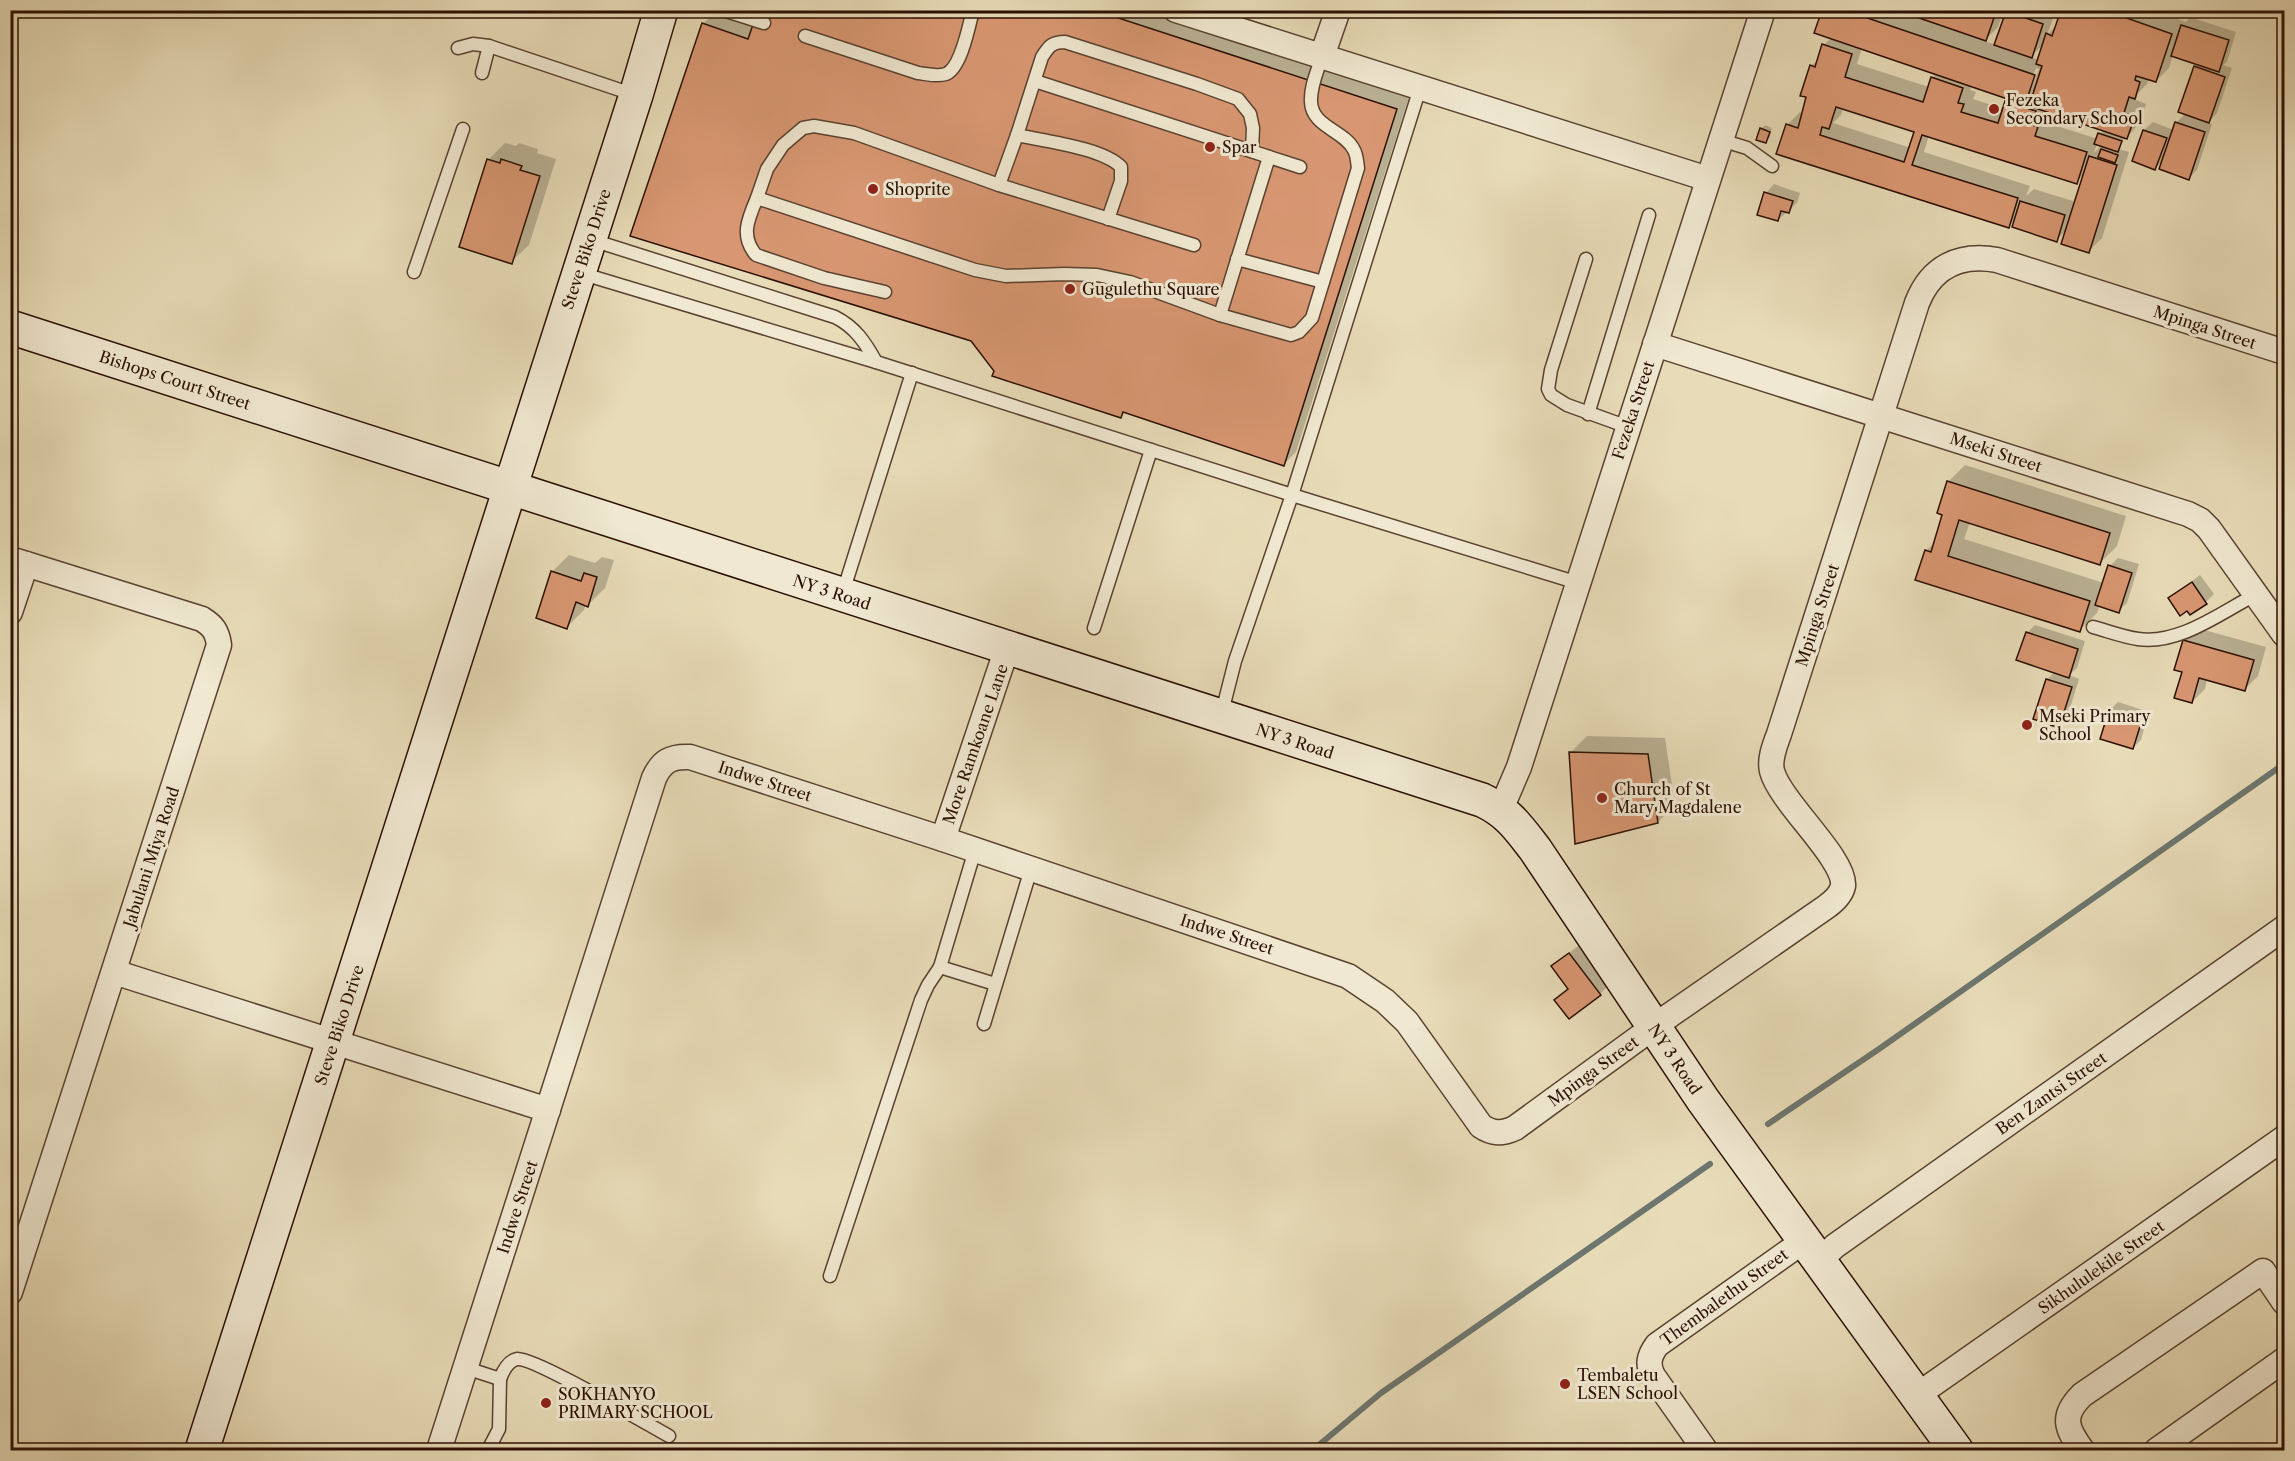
<svg xmlns="http://www.w3.org/2000/svg" width="2295" height="1461" viewBox="0 0 2295 1461" font-family="'Libre Caslon Text',serif">
  <style>
    .shadow { fill: #0003; fill-rule: evenodd }
    .lines { fill: none; stroke-linecap: round; stroke-linejoin: round }
    .stream { stroke: #6d766f; stroke-width: 6 }
    .building { fill: #d89772; stroke: #2b0f03; stroke-width: 1.5; fill-rule: evenodd }
    .lane-casing { stroke: #5a4230; stroke-width: 15 }
    .street-casing { stroke: #5a4230; stroke-width: 27 }
    .secondary-casing { stroke: #2b0f03; stroke-width: 36 }
    .lane { stroke: #f0e8d1; stroke-width: 12 }
    .street { stroke: #f0e8d1; stroke-width: 24 }
    .secondary { stroke: #f0e8d1; stroke-width: 33 }
    .poi-dot { fill: #8f2418; stroke: #f0e8d1; stroke-width: 2 }
    .labels { text-anchor: middle; dominant-baseline: central; stroke-width: 6; stroke-linejoin: round; paint-order: stroke }
    .poi-label { font-size: 16px; fill: #2b0f03; stroke: #f0e8d1; text-anchor: start }
    .street-label { font-size: 16px; fill: #2b0f03; stroke: #f0e8d1 }
  </style>
  <rect width="100%" height="100%" fill="#e8dcb8"/>
  <filter id="stains"><feTurbulence type="fractalNoise" baseFrequency=".00333" numOctaves="4"/><feColorMatrix values="0 0 0 0 .2 0 0 0 0 .09 0 0 0 0 .02 0 0 0 .5 -.17"/></filter>
  <radialGradient id="worn" r=".72"><stop offset=".6" stop-color="#630" stop-opacity="0"/><stop offset="1" stop-color="#630" stop-opacity=".3"/></radialGradient>
  <g class="shadow">
    <polygon points="759,10 1145,10 1409,97 1296,452 1283,465 1126,411 1120,417 996,371 972,340 703,24 716,11 755,24"/>
    <path d="M1823,10h181l-6,17 -14,14 12,4 12,-35h48l-9,25 11,-11 4,-14h91l33,12 4,-5 46,15 -9,30 -4,3 9,3 -15,45 -9,10 4,1 -15,46 -8,8 -25,-18 -9,8 -11,-38 9,-8 21,8 2,-7 10,-10 9,-46 3,-4 -25,-8 -4,13 -13,13 -7,-3 -2,6 -9,9 -2,7 10,4 -7,20 -12,13 -2,-1 -6,13 10,3 -27,86 -13,13 -21,-22 -12,11 -40,-21 -8,8 -221,-102 13,-13 2,1 5,-17 4,-30 9,-8 4,-13 7,-7zM2045,43l-6,17 -9,-3zM1862,48l75,25 -5,5 -3,9 -72,-23zM2036,68l3,1 -8,21h-3zM1972,85l38,13 -6,11 -31,-10 3,-7 -6,-2zM1843,108l73,23 -5,17 -78,-25 8,-8zM2044,109l60,20 -6,10 -51,-16 3,-8 -7,-2zM1929,135l147,47 9,-9 -9,29 -42,-13 -8,7 4,-10 -106,-34zM2097,144l5,1 -8,8z"/>
    <polygon points="1765,125 1772,128 1770,137 1766,141 1761,129"/>
    <polygon points="505,143 516,146 519,143 538,149 537,153 556,159 529,245 511,262 488,160"/>
    <polygon points="1774,184 1800,193 1797,203 1778,220 1766,193"/>
    <polygon points="1965,465 2126,516 2117,546 2100,563 1970,522 1964,539 2104,583 2110,566 2118,558 2139,564 2127,603 2118,611 2100,605 2097,613 2080,630 1926,551 1936,541 1944,514 1948,482"/>
    <polygon points="569,555 595,563 602,557 614,560 605,588 588,605 586,604 584,610 567,627 552,572"/>
    <polygon points="2200,575 2214,594 2206,602 2170,598"/>
    <polygon points="2035,625 2085,641 2077,668 2069,675 2079,679 2067,718 2059,726 2035,718 2047,679 2055,672 2027,633"/>
    <polygon points="2197,628 2266,647 2258,676 2245,689 2207,679 2205,689 2192,702 2183,671 2184,641"/>
    <polygon points="2118,702 2149,712 2141,740 2133,748 2110,710"/>
    <polygon points="1587,736 1665,738 1675,805 1658,822 1570,753"/>
    <polygon points="1578,946 1608,986 1600,994 1556,1000 1570,988 1553,966"/>
  </g>
  <g class="lines">
    <g class="stream">
      <polyline points="1768,1124 1879,1049 2284,764"/>
      <polyline points="1313,1450 1381,1393 1710,1164"/>
    </g>
  </g>
  <g class="building">
    <polygon points="758,10 1094,10 1397,109 1284,466 1123,412 1121,418 992,376 994,371 971,341 630,236 702,23 748,39"/>
    <polygon points="1822,10 1844,10 2035,75 2025,105 1814,33"/>
    <polygon points="1896,10 1993,10 1996,12 1986,41"/>
    <polygon points="2061,10 2104,10 2172,34 2156,82 2136,76 2135,80 2140,82 2135,99 2129,97 2124,113 2135,116 2127,139 2029,106 2042,66 2036,64 2046,33 2052,36"/>
    <polygon points="2006,11 2043,24 2032,58 1994,45"/>
    <polygon points="2181,25 2229,40 2219,72 2171,56"/>
    <path d="M1822,44l30,10 -7,23 78,25 8,-25 32,11 -5,15 6,1 -3,8 37,11 7,-22 31,10 -4,14 6,2 -3,9 52,16 -10,32 -155,-49 -10,30 106,33 -9,30 -233,-74 10,-30 12,4 8,-31 -6,-1 10,-31 5,2zM1836,107l78,25 -10,30 -84,-27 2,-8 7,2z"/>
    <polygon points="2194,66 2225,77 2209,123 2178,112"/>
    <polygon points="2175,122 2205,132 2189,180 2159,169"/>
    <polygon points="1760,128 1770,132 1766,143 1756,140"/>
    <polygon points="2143,130 2167,138 2155,170 2132,161"/>
    <polygon points="2098,133 2122,141 2118,152 2094,144"/>
    <polygon points="2101,149 2118,155 2115,163 2098,157"/>
    <polygon points="2089,156 2117,165 2089,253 2061,244"/>
    <polygon points="487,159 500,163 501,159 522,166 520,170 540,176 512,264 459,247"/>
    <polygon points="1764,192 1793,201 1789,213 1781,211 1778,221 1757,215"/>
    <polygon points="2020,201 2065,215 2057,242 2012,227"/>
    <polygon points="1947,481 2110,533 2100,565 1959,520 1948,556 2090,601 2080,632 1915,580 1925,550 1931,552 1942,515 1937,513"/>
    <polygon points="2108,565 2132,573 2119,613 2095,605"/>
    <polygon points="551,571 581,581 584,573 597,577 588,607 576,602 567,629 536,618"/>
    <polygon points="2192,582 2207,604 2190,615 2187,611 2180,616 2168,598"/>
    <polygon points="2026,632 2078,649 2069,678 2016,660"/>
    <polygon points="2183,640 2254,660 2245,691 2199,678 2192,703 2174,698 2182,672 2174,670"/>
    <polygon points="2046,679 2072,687 2059,728 2033,719"/>
    <polygon points="2109,710 2142,720 2133,749 2100,739"/>
    <polygon points="1569,752 1648,754 1658,823 1575,844"/>
    <polygon points="1569,953 1601,995 1569,1019 1554,1000 1568,989 1551,966"/>
  </g>
  <g class="lines">
    <g class="lane-casing">
      <g id="lane">
        <polyline points="723,10 764,23"/>
        <path d="M805,36l113,37c9,1 19,4 28,1 15,-6 23,-48 27,-64"/>
        <polyline points="458,48 473,44 489,46 635,95"/>
        <polyline points="482,73 489,46"/>
        <polyline points="1035,81 1300,167"/>
        <path d="M1017,135l25,-78c7,-11 10,-15 23,-15l132,42 41,15 12,15 3,14 -1,23"/>
        <polyline points="1721,140 1747,148 1772,166"/>
        <path d="M999,185l18,-50c27,6 86,13 104,32v14l-13,38"/>
        <polyline points="757,198 767,169 783,145 803,128 814,126 854,133 999,185 1194,245"/>
        <path d="M592,240l243,77c20,10 30,25 41,45"/>
        <polyline points="1237,259 1323,282"/>
        <polyline points="1586,259 1551,370 1548,389 1551,395 1567,405 1628,427"/>
        <polyline points="414,272 463,129"/>
        <polyline points="580,273 876,362 1292,495 1578,583"/>
        <path d="M885,292l-61,-14 -68,-23c-16,-19 -8,-36 1,-57l218,72 31,6 58,-2 33,1 33,7 90,33 71,20 8,-3 13,-14 46,-150c-1,-6 -1,-13 -4,-18 -10,-20 -42,-23 -43,-48 -1,-16 7,-32 11,-46"/>
        <polyline points="1220,315 1269,157"/>
        <polyline points="1588,414 1649,215"/>
        <polyline points="843,592 912,373"/>
        <path d="M2093,627c15,4 30,10 45,12 41,6 82,-26 117,-44"/>
        <polyline points="1094,628 1151,450"/>
        <polyline points="1221,716 1235,661 1292,495 1420,88"/>
        <polyline points="975,850 940,967 995,984"/>
        <polyline points="984,1024 1031,869"/>
        <polyline points="830,1276 921,1000 928,985 940,967"/>
        <path d="M466,1368l34,11c3,-8 8,-18 17,-20 17,-2 130,65 152,77"/>
        <polyline points="488,1450 499,1429 500,1379"/>
      </g>
    </g>
    <g class="street-casing">
      <g id="street">
        <polyline points="1176,10 1708,179"/>
        <polyline points="1322,56 1338,10"/>
        <polyline points="1655,344 2188,514 2200,520 2209,529 2284,634"/>
        <path d="M10,559l192,60c11,7 15,12 17,26l-209,647"/>
        <polyline points="10,612 26,564"/>
        <polyline points="1501,809 1519,767 1763,10"/>
        <polyline points="943,839 1007,648"/>
        <polyline points="114,972 548,1110"/>
        <polyline points="1820,1260 1835,1246 2284,928"/>
        <polyline points="1916,1396 2284,1138"/>
        <path d="M439,1450l215,-672c8,-17 17,-22 36,-21l253,82 405,137 37,25 22,21 74,104c12,8 21,8 34,2l155,-113 156,-108c7,-5 15,-12 17,-21 3,-27 -63,-84 -71,-115 -3,-12 3,-26 7,-37l138,-431c14,-36 42,-50 80,-43l287,92"/>
        <path d="M1705,1450l-52,-74c-6,-12 -4,-20 4,-31l148,-105"/>
        <path d="M2082,1450c-16,-22 -21,-34 0,-55l181,-124 21,31"/>
        <polyline points="2157,1450 2284,1360"/>
      </g>
    </g>
    <g class="secondary-casing">
      <g id="secondary">
        <path d="M10,327l1472,473c26,12 36,27 53,49l168,251 253,350"/>
        <polyline points="202,1450 636,95 661,10"/>
      </g>
    </g>
    <use href="#lane" class="lane"/>
    <use href="#street" class="street"/>
    <use href="#secondary" class="secondary"/>
  </g>
  <g class="poi-dot">
    <circle cx="1994" cy="109" r="6"/>
    <circle cx="1210" cy="147" r="6"/>
    <circle cx="873" cy="189" r="6"/>
    <circle cx="1070" cy="289" r="6"/>
    <circle cx="2027" cy="725" r="6"/>
    <circle cx="1602" cy="798" r="6"/>
    <circle cx="1565" cy="1384" r="6"/>
    <circle cx="546" cy="1403" r="6"/>
  </g>
  <g class="labels">
    <g class="poi-label">
      <text x="2006" y="100">Fezeka<tspan x="2006" dy="18">Secondary School</tspan></text>
      <text x="1222" y="147">Spar</text>
      <text x="885" y="189">Shoprite</text>
      <text x="1082" y="289">Gugulethu Square</text>
      <text x="2039" y="716">Mseki Primary<tspan x="2039" dy="18">School</tspan></text>
      <text x="1614" y="789">Church of St<tspan x="1614" dy="18">Mary Magdalene</tspan></text>
      <text x="1577" y="1375">Tembaletu<tspan x="1577" dy="18">LSEN School</tspan></text>
      <text x="558" y="1394">SOKHANYO<tspan x="558" dy="18">PRIMARY SCHOOL</tspan></text>
    </g>
    <g class="street-label">
      <text transform="translate(586 249) rotate(-72)">Steve Biko Drive</text>
      <text transform="translate(2205 327) rotate(18)">Mpinga Street</text>
      <text transform="translate(175 380) rotate(18)">Bishops Court Street</text>
      <text transform="translate(1633 410) rotate(-72)">Fezeka Street</text>
      <text transform="translate(1996 452) rotate(18)">Mseki Street</text>
      <text transform="translate(832 592) rotate(18)">NY 3 Road</text>
      <text transform="translate(1817 615) rotate(-72)">Mpinga Street</text>
      <text transform="translate(1295 741) rotate(18)">NY 3 Road</text>
      <text transform="translate(975 744) rotate(-71)">More Ramkoane Lane</text>
      <text transform="translate(765 781) rotate(18)">Indwe Street</text>
      <text transform="translate(151 857) rotate(-72)">Jabulani Miya Road</text>
      <text transform="translate(1227 934) rotate(18)">Indwe Street</text>
      <text transform="translate(339 1025) rotate(-72)">Steve Biko Drive</text>
      <text transform="translate(1675 1059) rotate(56)">NY 3 Road</text>
      <text transform="translate(1593 1071) rotate(-36)">Mpinga Street</text>
      <text transform="translate(2051 1093) rotate(-35)">Ben Zantsi Street</text>
      <text transform="translate(517 1207) rotate(-72)">Indwe Street</text>
      <text transform="translate(2101 1267) rotate(-35)">Sikhululekile Street</text>
      <text transform="translate(1724 1297) rotate(-36)">Thembalethu Street</text>
    </g>
  </g>
  <rect width="2295" height="1461" fill="none" stroke="#e8dcb8" stroke-width="36"/>
  <rect x="12" y="12" width="2271" height="1437" fill="none" stroke="#2b0f03" stroke-width="3"/>
  <rect x="18" y="18" width="2259" height="1425" fill="none" stroke="#2b0f03" stroke-width="1.5"/>
  <rect width="100%" height="100%" filter="url(#stains)"/>
  <rect width="100%" height="100%" fill="url(#worn)"/>
</svg>
